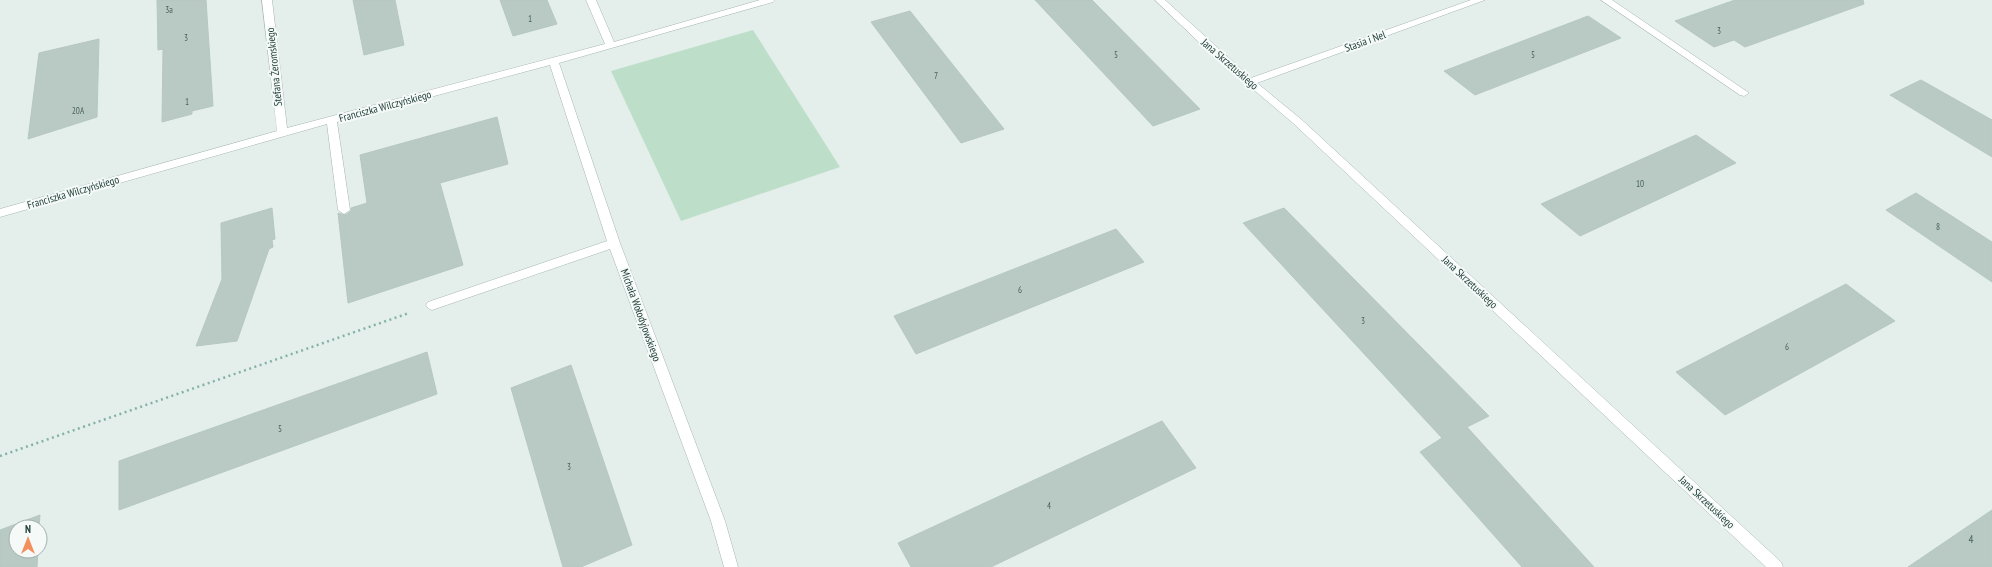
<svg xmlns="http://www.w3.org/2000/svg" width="1992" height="567" viewBox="0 0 1992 567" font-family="'PT Sans Narrow',sans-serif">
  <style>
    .green { fill: #bddfc9 }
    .building { fill: #b9c9c4; stroke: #b6c8c2 }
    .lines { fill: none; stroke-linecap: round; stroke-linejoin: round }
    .minor-casing { stroke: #a6b6b2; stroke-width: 1 }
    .path { stroke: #84b2a8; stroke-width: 2.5; stroke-dasharray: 2 3.5; stroke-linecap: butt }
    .minor { fill: #fff; fill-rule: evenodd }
    .labels { text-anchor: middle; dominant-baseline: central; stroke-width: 4; stroke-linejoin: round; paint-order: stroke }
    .number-label { font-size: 9px; fill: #48625d }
    .street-label { font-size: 11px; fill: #23403b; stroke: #f5faf8 }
    .near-number-label { font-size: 11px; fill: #48625d }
  </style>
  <rect width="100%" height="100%" fill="#e4eeea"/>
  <polygon class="green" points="753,30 840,167 681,221 611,71"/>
  <g class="building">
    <polygon points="157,0 206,0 213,106 192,111 192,114 162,122 163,49 158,50"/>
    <polygon points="353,0 395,0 404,45 364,55"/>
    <polygon points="500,0 547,0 557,24 513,36"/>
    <polygon points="1035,0 1092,0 1200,109 1153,126"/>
    <polygon points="1735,0 1863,0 1864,4 1745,47 1734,40 1714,47 1675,21"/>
    <polygon points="910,11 1004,129 961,143 871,22"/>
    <polygon points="1588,16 1621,38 1475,95 1444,71"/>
    <polygon points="99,39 97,117 28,139 39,53"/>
    <polygon points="1921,80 1992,120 1992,157 1890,95"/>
    <polygon points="497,117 508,164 440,183 463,265 348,303 338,213 345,215 351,211 351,208 367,203 360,155"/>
    <polygon points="1696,135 1736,163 1580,236 1541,204"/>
    <polygon points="1916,193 1992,242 1992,282 1886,210"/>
    <polygon points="272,208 275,239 272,240 273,247 269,249 237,341 196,346 222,279 221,223"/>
    <polygon points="1284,208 1489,416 1467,427 1594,567 1522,567 1420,452 1442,438 1243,223"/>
    <polygon points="1116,229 1144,262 916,354 894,316"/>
    <polygon points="1846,284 1895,321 1725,415 1676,372"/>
    <polygon points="427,352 437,394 119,510 119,461"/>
    <polygon points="571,365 632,545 581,567 563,567 511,388"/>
    <polygon points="1162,421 1196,468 991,567 911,567 898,543"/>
    <polygon points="1992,510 1992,567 1908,567"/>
    <polygon points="40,515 39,527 16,527 16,551 38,551 37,567 0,567 0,530"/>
  </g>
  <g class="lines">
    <g class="minor-casing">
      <g id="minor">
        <polygon points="262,0 272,0 287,128 605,44 586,0 596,0 614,42 760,0 775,0 773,2 559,63 620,243 725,521 738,567 724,567 711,521 610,249 432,310 428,308 426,305 428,302 607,241 550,65 337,122 350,210 344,214 338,210 327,124 0,217 0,209 277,131"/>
        <polygon points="1155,0 1165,0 1251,78 1471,0 1485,0 1257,83 1302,120 1781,562 1783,567 1766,567 1294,124 1207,50"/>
        <polygon points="1601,0 1612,0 1749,93 1744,96 1740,95"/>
      </g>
    </g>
    <polyline class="path" points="0,456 409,313"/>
    <use href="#minor" class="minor"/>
  </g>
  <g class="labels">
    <g class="number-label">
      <text x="169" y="9">3a</text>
      <text x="530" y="18">1</text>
      <text x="1719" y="30">3</text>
      <text x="186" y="37">3</text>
      <text x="1116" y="54">5</text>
      <text x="1533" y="54">5</text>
      <text x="936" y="75">7</text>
      <text x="187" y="101">1</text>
      <text x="78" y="110">20A</text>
      <text x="1640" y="183">10</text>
      <text x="1938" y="226">8</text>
      <text x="1020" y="289">6</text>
      <text x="1363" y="320">3</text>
      <text x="1787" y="346">6</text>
      <text x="280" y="428">5</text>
      <text x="569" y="466">3</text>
      <text x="1049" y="505">4</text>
    </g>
    <g class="street-label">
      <text transform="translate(1365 41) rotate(-20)">Stasia i Nel</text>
      <text transform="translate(1230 64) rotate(41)">Jana Skrzetuskiego</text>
      <text transform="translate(274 67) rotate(-96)">Stefana Żeromskiego</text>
      <text transform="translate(385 106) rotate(-15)">Franciszka Wilczyńskiego</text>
      <text transform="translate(73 192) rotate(-16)">Franciszka Wilczyńskiego</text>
      <text transform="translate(1470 282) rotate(43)">Jana Skrzetuskiego</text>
      <text transform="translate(641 315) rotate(70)">Michała Wołodyjowskiego</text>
      <text transform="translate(1707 502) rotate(43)">Jana Skrzetuskiego</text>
    </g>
    <g class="near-number-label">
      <text x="1971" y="539">4</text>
    </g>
  </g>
  <g transform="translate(28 539)"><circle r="19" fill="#f5faf8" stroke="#a1b0ac"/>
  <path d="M0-3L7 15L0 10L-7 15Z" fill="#f48f5d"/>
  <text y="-6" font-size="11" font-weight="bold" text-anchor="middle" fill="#23403b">N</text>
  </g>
</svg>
